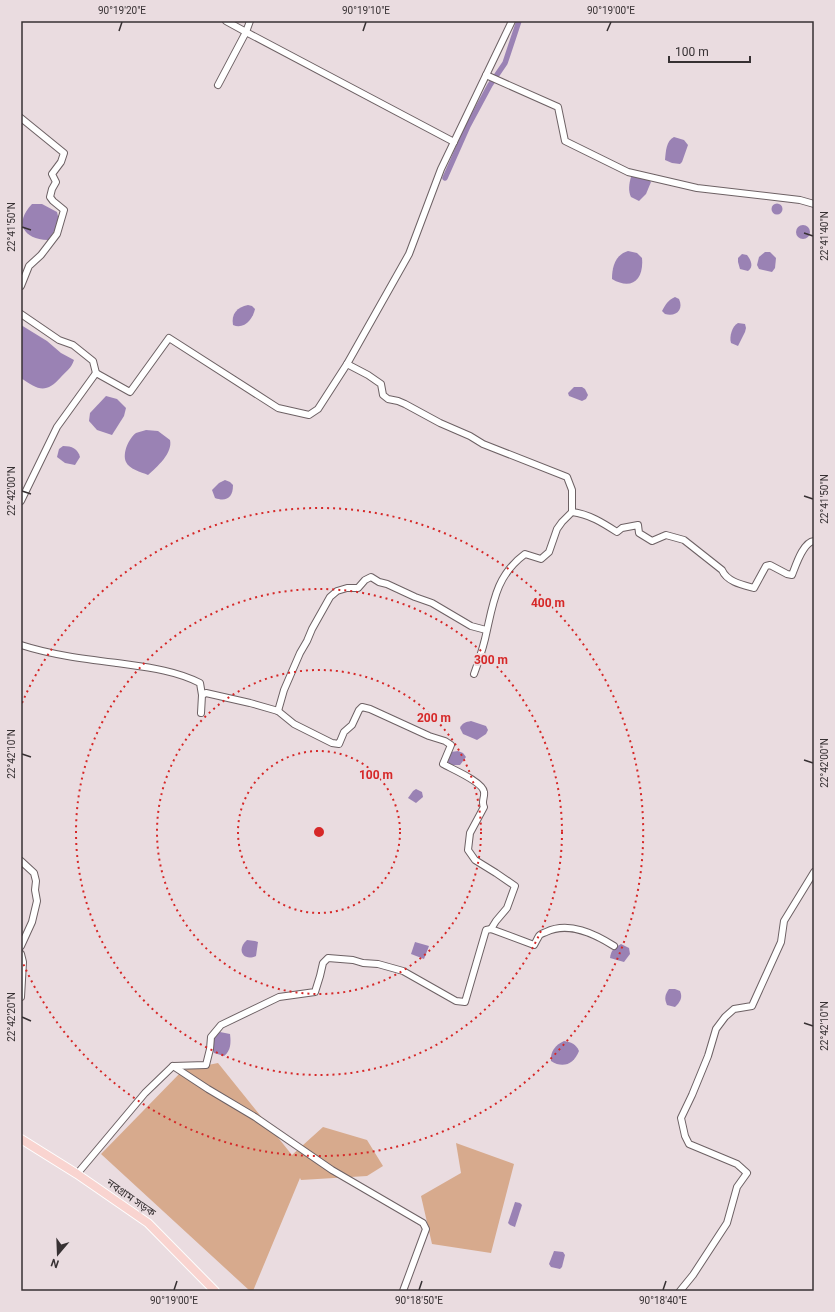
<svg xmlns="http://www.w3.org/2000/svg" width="835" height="1312" viewBox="0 0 835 1312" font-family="Roboto,'Noto Sans Bengali',sans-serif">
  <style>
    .green { fill: #d7aa8d }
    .water { fill: #9a82b4 }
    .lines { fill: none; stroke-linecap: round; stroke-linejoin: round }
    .canal { stroke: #9a82b4; stroke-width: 5.5 }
    .minor-casing { stroke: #6d6164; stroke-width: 8 }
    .major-casing { stroke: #fff; stroke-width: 10 }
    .minor { stroke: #fff; stroke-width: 6 }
    .major { stroke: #f9d4d0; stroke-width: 8 }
    .ticks { fill: none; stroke: #373133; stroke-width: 1.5 }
    .ring { fill: none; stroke: #d62828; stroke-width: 2; stroke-dasharray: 2 4 }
    .labels { text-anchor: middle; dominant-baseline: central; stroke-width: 4; stroke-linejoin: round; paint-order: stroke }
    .street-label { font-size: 11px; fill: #373133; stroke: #eadce0 }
    .centre { fill: #d62828; stroke: #eadce0; stroke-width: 2 }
    .ring-label { font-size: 12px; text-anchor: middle; font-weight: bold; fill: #d62828; stroke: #eadce0; stroke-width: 4; stroke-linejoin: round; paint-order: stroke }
    .neatline { fill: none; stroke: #373133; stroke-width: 1.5 }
    .ticks-label { font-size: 10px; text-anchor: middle; fill: #373133 }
  </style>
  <rect width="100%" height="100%" fill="#eadce0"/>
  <g class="green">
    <polygon points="218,1063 292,1155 323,1127 367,1140 383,1166 367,1176 301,1180 300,1178 253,1291 250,1291 101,1154 183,1070"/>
    <polygon points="456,1143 514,1164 491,1253 432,1244 421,1196 461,1173"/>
  </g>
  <g class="water">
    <path d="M674,137l10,3 4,5 -6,17 -2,2 -8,-1 -7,-3c1,-9 1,-19 9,-23z"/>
    <path d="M634,176l15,4 2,2 -5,12 -7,7 -8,-4c-3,-6 -2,-13 0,-20z"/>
    <circle cx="777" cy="209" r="5.5"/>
    <path d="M32,204h10l15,8c4,12 -2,18 -9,28 -25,-1 -34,-17 -16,-36z"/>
    <circle cx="803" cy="232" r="7"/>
    <path d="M628,251l9,2 5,5c2,21 -10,33 -30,21 0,-12 3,-24 16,-28z"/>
    <polygon points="765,252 770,252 776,258 775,268 772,272 759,269 757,265 759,257"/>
    <path d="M742,254l5,1c4,5 7,12 1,16l-8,-2 -2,-7v-4z"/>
    <path d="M675,297l4,2c5,11 -3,18 -14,15l-3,-3c4,-7 6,-11 13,-14z"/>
    <path d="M248,305l4,1 3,3c-2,10 -11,21 -22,16 -2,-11 4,-18 15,-20z"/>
    <path d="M738,323l7,1 1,4 -1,4 -7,14 -7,-3c-2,-6 1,-17 7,-20z"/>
    <path d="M21,325l26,16 14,12 13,7c-3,9 -7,10 -13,17 -15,17 -23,13 -40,1z"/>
    <polygon points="574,387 582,387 585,389 588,395 586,399 582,401 569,396 568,393"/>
    <polygon points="106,396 117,399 126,408 124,416 112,435 97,430 89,421 90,413"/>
    <path d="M146,430l12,1 12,9c3,13 -13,27 -22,35 -7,-3 -19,-6 -22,-13 -4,-9 3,-24 10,-29 3,-1 7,-2 10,-3z"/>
    <path d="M63,446c9,0 15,3 17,11l-5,8 -10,-2 -8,-6 2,-8z"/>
    <path d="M225,480l5,2 3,3c0,13 -7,17 -18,13l-3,-8 7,-7z"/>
    <path d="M471,721l15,5 2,4 -2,4 -9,6 -14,-6 -3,-6c2,-5 6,-6 11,-7z"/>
    <polygon points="458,751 463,753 466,757 460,765 449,765 448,762 451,752"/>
    <polygon points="416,789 422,792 423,797 416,803 408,798 413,791"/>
    <path d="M247,940l8,1 3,1 -2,14c-13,6 -20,-7 -9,-16z"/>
    <polygon points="415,942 429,946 424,959 411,954"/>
    <path d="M621,944l8,4 1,6 -6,8 -14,-4c1,-8 4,-10 11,-14z"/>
    <path d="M669,989h6l5,2c3,7 0,11 -5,16l-8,-2c-3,-7 -2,-10 2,-16z"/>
    <path d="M220,1032l10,2c1,8 1,17 -6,22l-10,-3 -2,-5 3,-14z"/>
    <path d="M564,1041c7,1 12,3 15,10 -5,13 -16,18 -28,10 -1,-9 4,-16 13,-20z"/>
    <polygon points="515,1202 520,1203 522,1205 515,1227 510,1225 508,1223"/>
    <polygon points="554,1251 563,1252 565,1255 562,1267 560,1269 551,1267 549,1264"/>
  </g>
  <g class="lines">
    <polyline class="canal" points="445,178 468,126 490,85 505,63 519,21"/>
    <g class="minor-casing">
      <g id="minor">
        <polyline points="226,21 246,32 250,21"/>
        <polyline points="486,75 558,107 565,141 628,172 697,188 800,200 814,204"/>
        <polyline points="218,85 246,32 454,142"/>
        <polyline points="21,118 64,153 61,162 52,174 56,182 52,189 50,197 53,201 64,210 57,234 41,255 29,266 21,286"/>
        <polyline points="21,314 59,340 73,345 93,361 96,373"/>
        <polyline points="347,364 368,375 381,384 383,395 388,399 398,401 405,404 440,423 470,436 483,444 567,477 572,490 572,512"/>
        <polyline points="21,501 57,427 96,373 130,392 169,338 278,408 309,415 318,409 347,364 409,254 441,169 512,21"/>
        <path d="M21,645c31,10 64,14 96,18 28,4 58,7 83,20l2,12"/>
        <path d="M474,674c4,-11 8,-23 11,-35 8,-34 10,-63 40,-85l16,5 8,-7 8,-23 5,-7 10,-10c17,2 31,11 45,20l5,-4 16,-3 1,8 13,8 14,-6 18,5 38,30c5,12 21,15 32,18l12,-22 4,-1 17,9 5,1c4,-10 11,-33 22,-34"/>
        <polyline points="278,711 284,690 300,653 307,641 312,629 330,597 337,591 347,588 358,588 365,580 371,577 379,582 387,584 415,597 432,603 471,626 486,630"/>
        <path d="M201,713l1,-18 4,-2 44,10 28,8 16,13 38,19 7,1 5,-12 8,-7 7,-15 3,-3 8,2 59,27 16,5 6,4 -8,19c9,5 40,18 41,28 1,6 -3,9 0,15l-14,26 -2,17 7,10 21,13 19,13 -8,22 -11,13 -5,8"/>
        <polyline points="21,861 34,873 36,881 35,890 37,901 32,922 21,946"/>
        <polyline points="21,954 23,962 21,997"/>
        <polyline points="173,1066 208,1089 255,1117 332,1170 423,1223 426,1229 403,1291"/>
        <path d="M77,1174l68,-81 28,-27 33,-1 4,-16 1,-12 10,-12 58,-28 36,-5 5,-16 3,-13 5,-5 25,2 10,3 15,1 25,7 53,30 9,1 21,-72 5,-1 43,16c2,-3 3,-6 5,-9 1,-2 5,-3 7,-4 23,-11 49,2 68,14"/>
        <polyline points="680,1291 693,1275 727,1223 737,1187 747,1173 737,1164 689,1144 685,1136 681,1118 692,1095 708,1056 716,1029 725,1017 734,1009 752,1006 781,942 784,921 814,872"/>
      </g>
    </g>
    <g class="major-casing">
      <polyline id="major" points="21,1139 77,1174 148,1223 215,1291"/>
    </g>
    <use href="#minor" class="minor"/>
    <use href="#major" class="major"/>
  </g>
  <path class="ticks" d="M119,31l3,-9M363,31l3,-9M607,31l4,-9M22,227l9,3M804,233l9,3M22,491l9,3M804,496l9,3M22,754l9,3M804,760l9,3M22,1017l9,4M804,1023l9,3M174,1290l3,-9M419,1290l3,-9M663,1290l3,-9"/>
  <g class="ring">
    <circle cx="319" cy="832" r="81"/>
    <circle cx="319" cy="832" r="162"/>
    <circle cx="319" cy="832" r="243"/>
    <path d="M22 703A324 324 0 1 1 22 961"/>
  </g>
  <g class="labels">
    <g class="street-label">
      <text transform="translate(131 1198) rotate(35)">নবগ্রাম সড়ক</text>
    </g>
  </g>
  <circle cx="319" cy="832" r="6" class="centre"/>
  <g class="ring-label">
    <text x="548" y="607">400 m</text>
    <text x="491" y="664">300 m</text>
    <text x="434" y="722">200 m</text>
    <text x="376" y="779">100 m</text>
  </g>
  <rect width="835" height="1312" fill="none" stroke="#eadce0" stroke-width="44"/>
  <g transform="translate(58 1254) rotate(199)" stroke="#eadce0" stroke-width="3" paint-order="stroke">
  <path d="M0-3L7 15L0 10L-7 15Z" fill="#373133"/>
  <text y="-6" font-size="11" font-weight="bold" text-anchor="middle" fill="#373133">N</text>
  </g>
  <path d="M669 56v6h81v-6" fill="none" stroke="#373133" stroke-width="2"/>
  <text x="675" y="56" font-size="12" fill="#373133" stroke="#eadce0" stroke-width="3" paint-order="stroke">100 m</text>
  <rect x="22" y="22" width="791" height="1268" class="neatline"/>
  <g class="ticks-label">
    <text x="122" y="14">90°19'20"E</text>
    <text x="366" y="14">90°19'10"E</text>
    <text x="611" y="14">90°19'00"E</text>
    <text transform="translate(11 227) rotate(-90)" y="4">22°41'50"N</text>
    <text transform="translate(824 236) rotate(-90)" y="4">22°41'40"N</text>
    <text transform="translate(11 491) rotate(-90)" y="4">22°42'00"N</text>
    <text transform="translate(824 499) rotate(-90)" y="4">22°41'50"N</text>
    <text transform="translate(11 754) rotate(-90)" y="4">22°42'10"N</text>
    <text transform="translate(824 763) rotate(-90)" y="4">22°42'00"N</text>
    <text transform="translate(11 1017) rotate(-90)" y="4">22°42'20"N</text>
    <text transform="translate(824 1026) rotate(-90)" y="4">22°42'10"N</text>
    <text x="174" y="1304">90°19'00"E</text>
    <text x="419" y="1304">90°18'50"E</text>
    <text x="663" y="1304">90°18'40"E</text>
  </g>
</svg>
